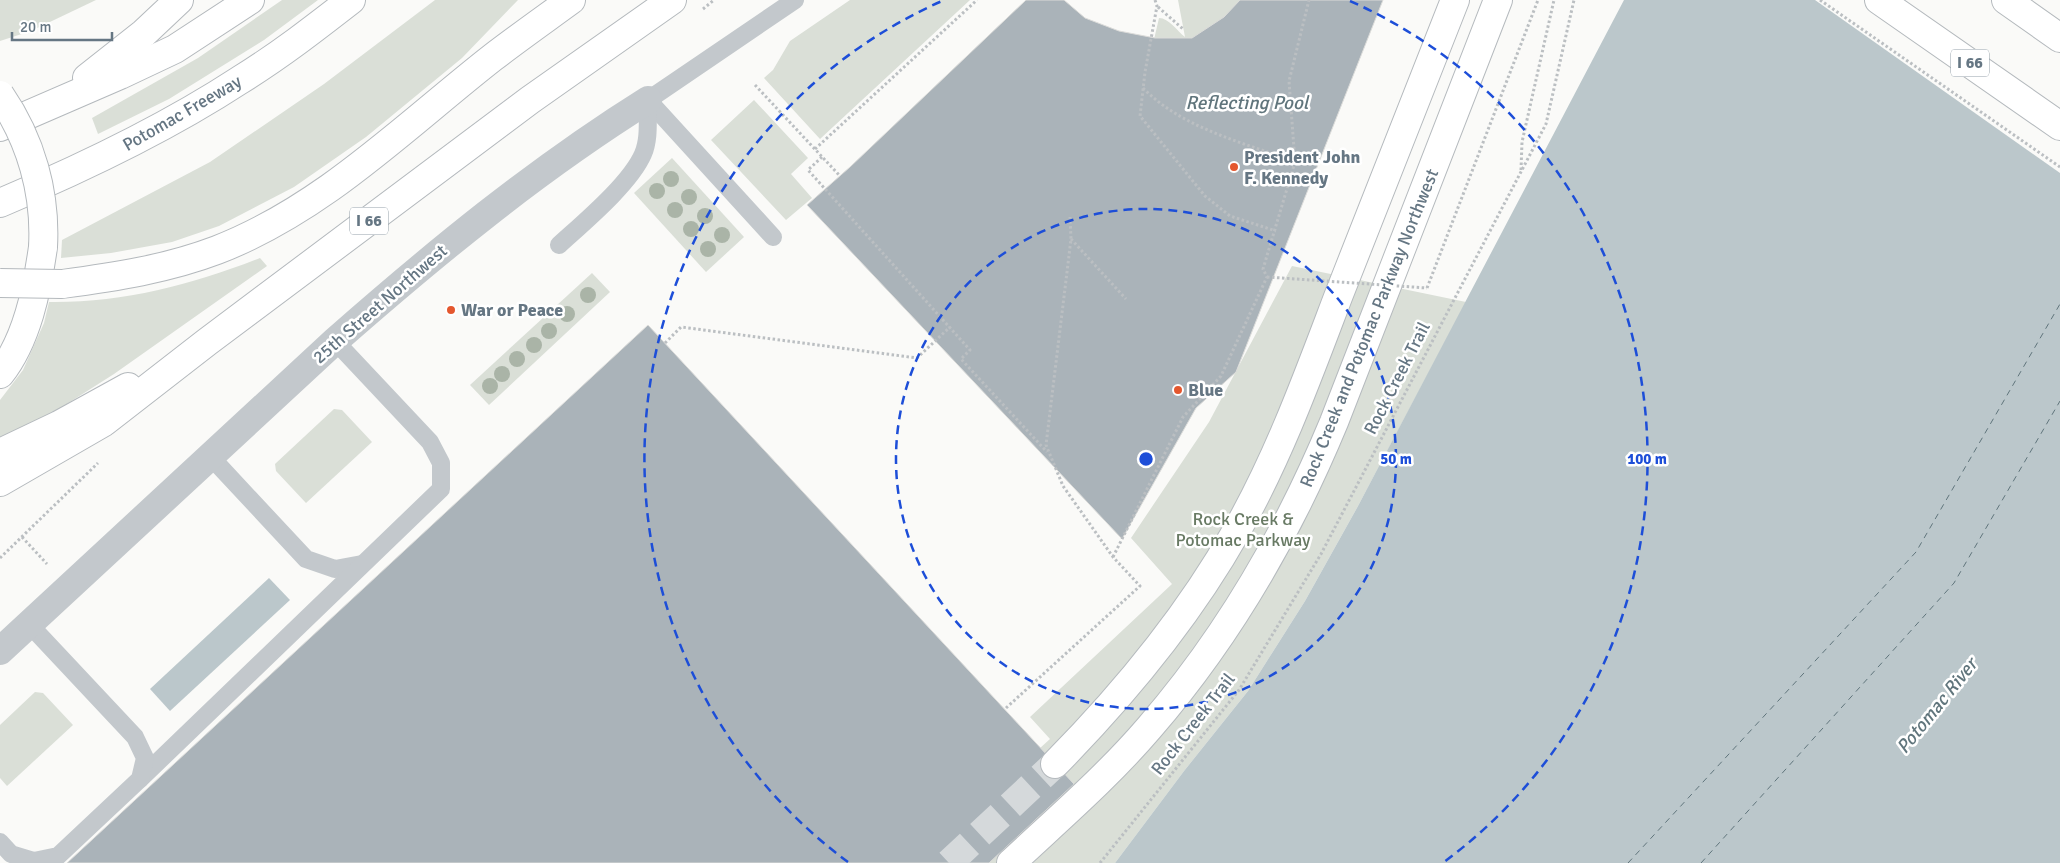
<svg xmlns="http://www.w3.org/2000/svg" width="2060" height="863" viewBox="0 0 2060 863" font-family="Signika,sans-serif">
  <style>
    .green { fill: #dadfd7 }
    .water { fill: #bbc7cb }
    .pier { fill: #fafaf8 }
    .lines { fill: none; stroke-linecap: round; stroke-linejoin: round }
    .ferry { stroke: #60757c; stroke-width: 1; stroke-dasharray: 6 5; stroke-linecap: butt }
    .building { fill: #aab3b9; stroke: #dcdcda }
    .primary-tunnel { stroke: #d5d9db; stroke-width: 28; stroke-dasharray: 28 14; stroke-linecap: butt }
    .primary-casing { stroke: #b5babe; stroke-width: 30 }
    .motorway-casing { stroke: #b4b9bd; stroke-width: 30 }
    .path { stroke: #bbbfc2; stroke-width: 3; stroke-dasharray: 2.5 2.5; stroke-linecap: butt }
    .service { stroke: #c3c8cc; stroke-width: 18 }
    .minor { stroke: #c3c8cc; stroke-width: 28 }
    .primary { stroke: #fff; stroke-width: 28 }
    .motorway { stroke: #fff; stroke-width: 28 }
    .motorway-bridge-casing { stroke: #b4b9bd; stroke-width: 30; stroke-linecap: butt }
    .path-bridge { stroke: #bbbfc2; stroke-width: 3; stroke-dasharray: 2.5 2.5; stroke-linecap: butt }
    .motorway-bridge { stroke: #fff; stroke-width: 28 }
    .tree { fill: #aab4a7 }
    .ring { fill: none; stroke: #1d4ed8; stroke-width: 2.5; stroke-dasharray: 9 6 }
    .poi-dot { fill: #e4572e; stroke: #fff; stroke-width: 2 }
    .labels { text-anchor: middle; dominant-baseline: central; stroke-width: 5; stroke-linejoin: round; paint-order: stroke }
    .shield { fill: #fff; stroke: #939fa8; stroke-width: 1 }
    .shield-label { font-size: 16px; font-weight: bold; fill: #657683 }
    .street-label { font-size: 18px; fill: #657683; stroke: #fff }
    .poi-label { font-size: 18px; font-weight: bold; fill: #657683; stroke: #fff; text-anchor: start }
    .park-label { font-size: 18px; fill: #687a64; stroke: #fff }
    .water-label { font-size: 19px; font-style: italic; fill: #60757c; stroke: #fff }
    .centre { fill: #1d4ed8; stroke: #fff; stroke-width: 2.5 }
    .ring-label { font-size: 15px; text-anchor: middle; font-weight: bold; fill: #1d4ed8; stroke: #fff; stroke-width: 5; stroke-linejoin: round; paint-order: stroke }
  </style>
  <rect width="100%" height="100%" fill="#fafaf8"/>
  <g class="green">
    <polygon points="0,0 96,0 31,31 0,41"/>
    <polygon points="282,0 318,0 264,40 169,99 98,134 92,118 198,58"/>
    <polygon points="435,0 518,0 462,58 366,137 294,187 219,226 172,242 111,253 61,258 62,240 210,162 324,84"/>
    <polygon points="850,0 970,0 820,139 764,78 773,70 790,41"/>
    <path d="M1178,0h76l-108,74 13,-56c10,0 18,13 26,19z"/>
    <polygon points="754,100 808,158 791,174 812,198 786,220 711,140"/>
    <polygon points="672,158 744,237 706,272 634,193"/>
    <path d="M260,258l7,8 -153,108 -74,47 -40,17v-38l23,-30 21,-47 5,-21c73,1 143,-17 211,-44z"/>
    <polygon points="1292,266 1466,302 1358,506 1305,601 1248,691 1184,771 1115,863 913,863 1050,739 1030,717 1172,584 1131,538 1209,422"/>
    <polygon points="592,273 610,292 489,405 470,385"/>
    <polygon points="334,409 342,410 372,442 306,503 276,471 275,464"/>
    <polygon points="35,692 43,693 73,725 7,786 0,778 0,725"/>
  </g>
  <g class="water">
    <polygon points="1624,0 2060,0 2060,863 1115,863 1184,771 1248,691 1305,601 1358,506"/>
    <polygon points="269,578 290,600 170,711 150,689"/>
  </g>
  <polygon class="pier" points="1815,0 2060,0 2060,173"/>
  <g class="lines">
    <g class="ferry">
      <polyline points="1628,863 1916,552 2060,304"/>
      <polyline points="1701,863 1954,583 2060,401"/>
    </g>
  </g>
  <g class="building">
    <polygon points="1026,0 1064,0 1085,18 1119,31 1155,38 1192,38 1224,17 1240,0 1383,0 1236,372 1196,408 1122,539 807,205 850,167"/>
    <polygon points="648,325 1074,784 989,863 67,863"/>
  </g>
  <g class="lines">
    <polyline class="primary-tunnel" points="949,863 1055,764"/>
    <g class="primary-casing">
      <g id="primary">
        <path d="M1055,764c70,-71 133,-147 182,-234 42,-74 71,-154 101,-233 39,-99 78,-198 117,-297"/>
        <path d="M1011,863c47,-44 96,-86 138,-135 79,-91 139,-195 185,-306l164,-422"/>
      </g>
    </g>
    <g class="motorway-casing">
      <g id="motorway">
        <polyline points="1879,0 2060,126"/>
        <polyline points="2006,0 2060,38"/>
        <polyline points="87,78 144,33 179,0"/>
        <polyline points="0,127 120,75 175,49 250,0"/>
        <path d="M0,203c83,-35 165,-74 240,-123 39,-24 75,-52 111,-80"/>
        <path d="M62,284c53,-7 105,-15 155,-34 106,-41 187,-123 275,-192 26,-20 53,-39 79,-58"/>
        <path d="M0,374c27,-34 37,-84 43,-127"/>
        <polyline points="0,453 59,425 128,387"/>
        <polyline points="0,482 104,422 207,342 530,100 672,0"/>
      </g>
    </g>
    <g class="path">
      <polyline points="1155,0 1157,6 1145,72 1140,116 1205,196 1230,216 1276,231"/>
      <polyline points="1820,0 2060,167"/>
      <polyline points="1158,7 1183,29"/>
      <polyline points="703,9 714,0"/>
      <polyline points="755,85 840,176"/>
      <path d="M1143,88c40,41 100,54 152,74"/>
      <polyline points="815,149 977,0"/>
      <polyline points="822,157 808,170 970,350 961,359 1047,452"/>
      <polyline points="1521,170 1522,142 1554,0"/>
      <polyline points="1071,239 1126,299"/>
      <polyline points="1427,288 1538,0"/>
      <polyline points="665,343 681,327 917,358 950,327"/>
      <polyline points="22,537 47,564"/>
      <polyline points="1113,557 1183,417 1221,376 1267,277 1263,269 1295,162 1289,81 1309,0"/>
      <polyline points="0,558 98,463"/>
      <polyline points="1006,708 1140,586 1113,557 1063,486 1046,445 1071,239 1070,217"/>
      <polyline points="1100,863 1239,690 1321,554 1546,124 1574,0"/>
    </g>
    <g class="service">
      <polyline points="648,100 773,237"/>
      <polyline points="648,100 795,0"/>
      <path d="M559,245c24,-22 71,-61 84,-91 7,-16 4,-36 5,-54"/>
      <polyline points="210,456 306,559 335,569 362,564"/>
      <polyline points="140,779 441,489 441,463 430,442 335,341"/>
      <polyline points="0,842 11,854 34,861 58,856 140,779 145,758 135,737 29,624"/>
    </g>
    <path class="minor" d="M0,651l335,-310c99,-87 201,-171 313,-241"/>
    <use href="#primary" class="primary"/>
    <use href="#motorway" class="motorway"/>
    <g class="motorway-bridge-casing">
      <g id="motorway-bridge">
        <path d="M0,95c31,45 46,98 43,152"/>
        <polyline points="0,283 62,284"/>
      </g>
    </g>
    <polyline class="path-bridge" points="1267,277 1427,288"/>
    <use href="#motorway-bridge" class="motorway-bridge"/>
  </g>
  <g class="tree">
    <circle cx="671" cy="179" r="8"/>
    <circle cx="657" cy="191" r="8"/>
    <circle cx="689" cy="197" r="8"/>
    <circle cx="675" cy="210" r="8"/>
    <circle cx="705" cy="216" r="8"/>
    <circle cx="691" cy="229" r="8"/>
    <circle cx="722" cy="235" r="8"/>
    <circle cx="708" cy="249" r="8"/>
    <circle cx="588" cy="295" r="8"/>
    <circle cx="567" cy="314" r="8"/>
    <circle cx="549" cy="331" r="8"/>
    <circle cx="534" cy="345" r="8"/>
    <circle cx="517" cy="359" r="8"/>
    <circle cx="502" cy="374" r="8"/>
    <circle cx="490" cy="386" r="8"/>
  </g>
  <g class="ring">
    <circle cx="1146" cy="459" r="250"/>
    <path d="M848 862A501 501 0 0 1 942 1M1350 1A501 501 0 0 1 1444 862"/>
  </g>
  <g class="poi-dot">
    <circle cx="1234" cy="167" r="5"/>
    <circle cx="451" cy="310" r="5"/>
    <circle cx="1178" cy="390" r="5"/>
  </g>
  <g class="labels">
    <g class="shield">
      <rect x="1951" y="49.5" width="38" height="27" rx="4"/>
      <rect x="350" y="207.5" width="38" height="27" rx="4"/>
    </g>
    <g class="shield-label">
      <text x="1970" y="63">I 66</text>
      <text x="369" y="221">I 66</text>
    </g>
    <g class="street-label">
      <text transform="translate(182 113) rotate(-30)">Potomac Freeway</text>
      <text transform="translate(380 304) rotate(-41)">25th Street Northwest</text>
      <text transform="translate(1369 328) rotate(-68)">Rock Creek and Potomac Parkway Northwest</text>
      <text transform="translate(1397 378) rotate(-63)">Rock Creek Trail</text>
      <text transform="translate(1193 724) rotate(-52)">Rock Creek Trail</text>
    </g>
    <g class="poi-label">
      <text x="1244" y="157">President John<tspan x="1244" dy="21">F. Kennedy</tspan></text>
      <text x="461" y="310">War or Peace</text>
      <text x="1188" y="390">Blue</text>
    </g>
    <g class="park-label">
      <text x="1243" y="519">Rock Creek &amp;<tspan x="1243" dy="21">Potomac Parkway</tspan></text>
    </g>
    <g class="water-label">
      <text x="1247" y="103">Reflecting Pool</text>
      <text transform="translate(1937 706) rotate(-51)">Potomac River</text>
    </g>
  </g>
  <circle cx="1146" cy="459" r="8" class="centre"/>
  <g class="ring-label">
    <text x="1396" y="464">50 m</text>
    <text x="1647" y="464">100 m</text>
  </g>
  <path d="M12 32v8h100v-8" fill="none" stroke="#657683" stroke-width="2.5"/>
  <text x="20" y="32" font-size="15" fill="#657683" stroke="#ffffff" stroke-width="4" paint-order="stroke">20 m</text>
</svg>
